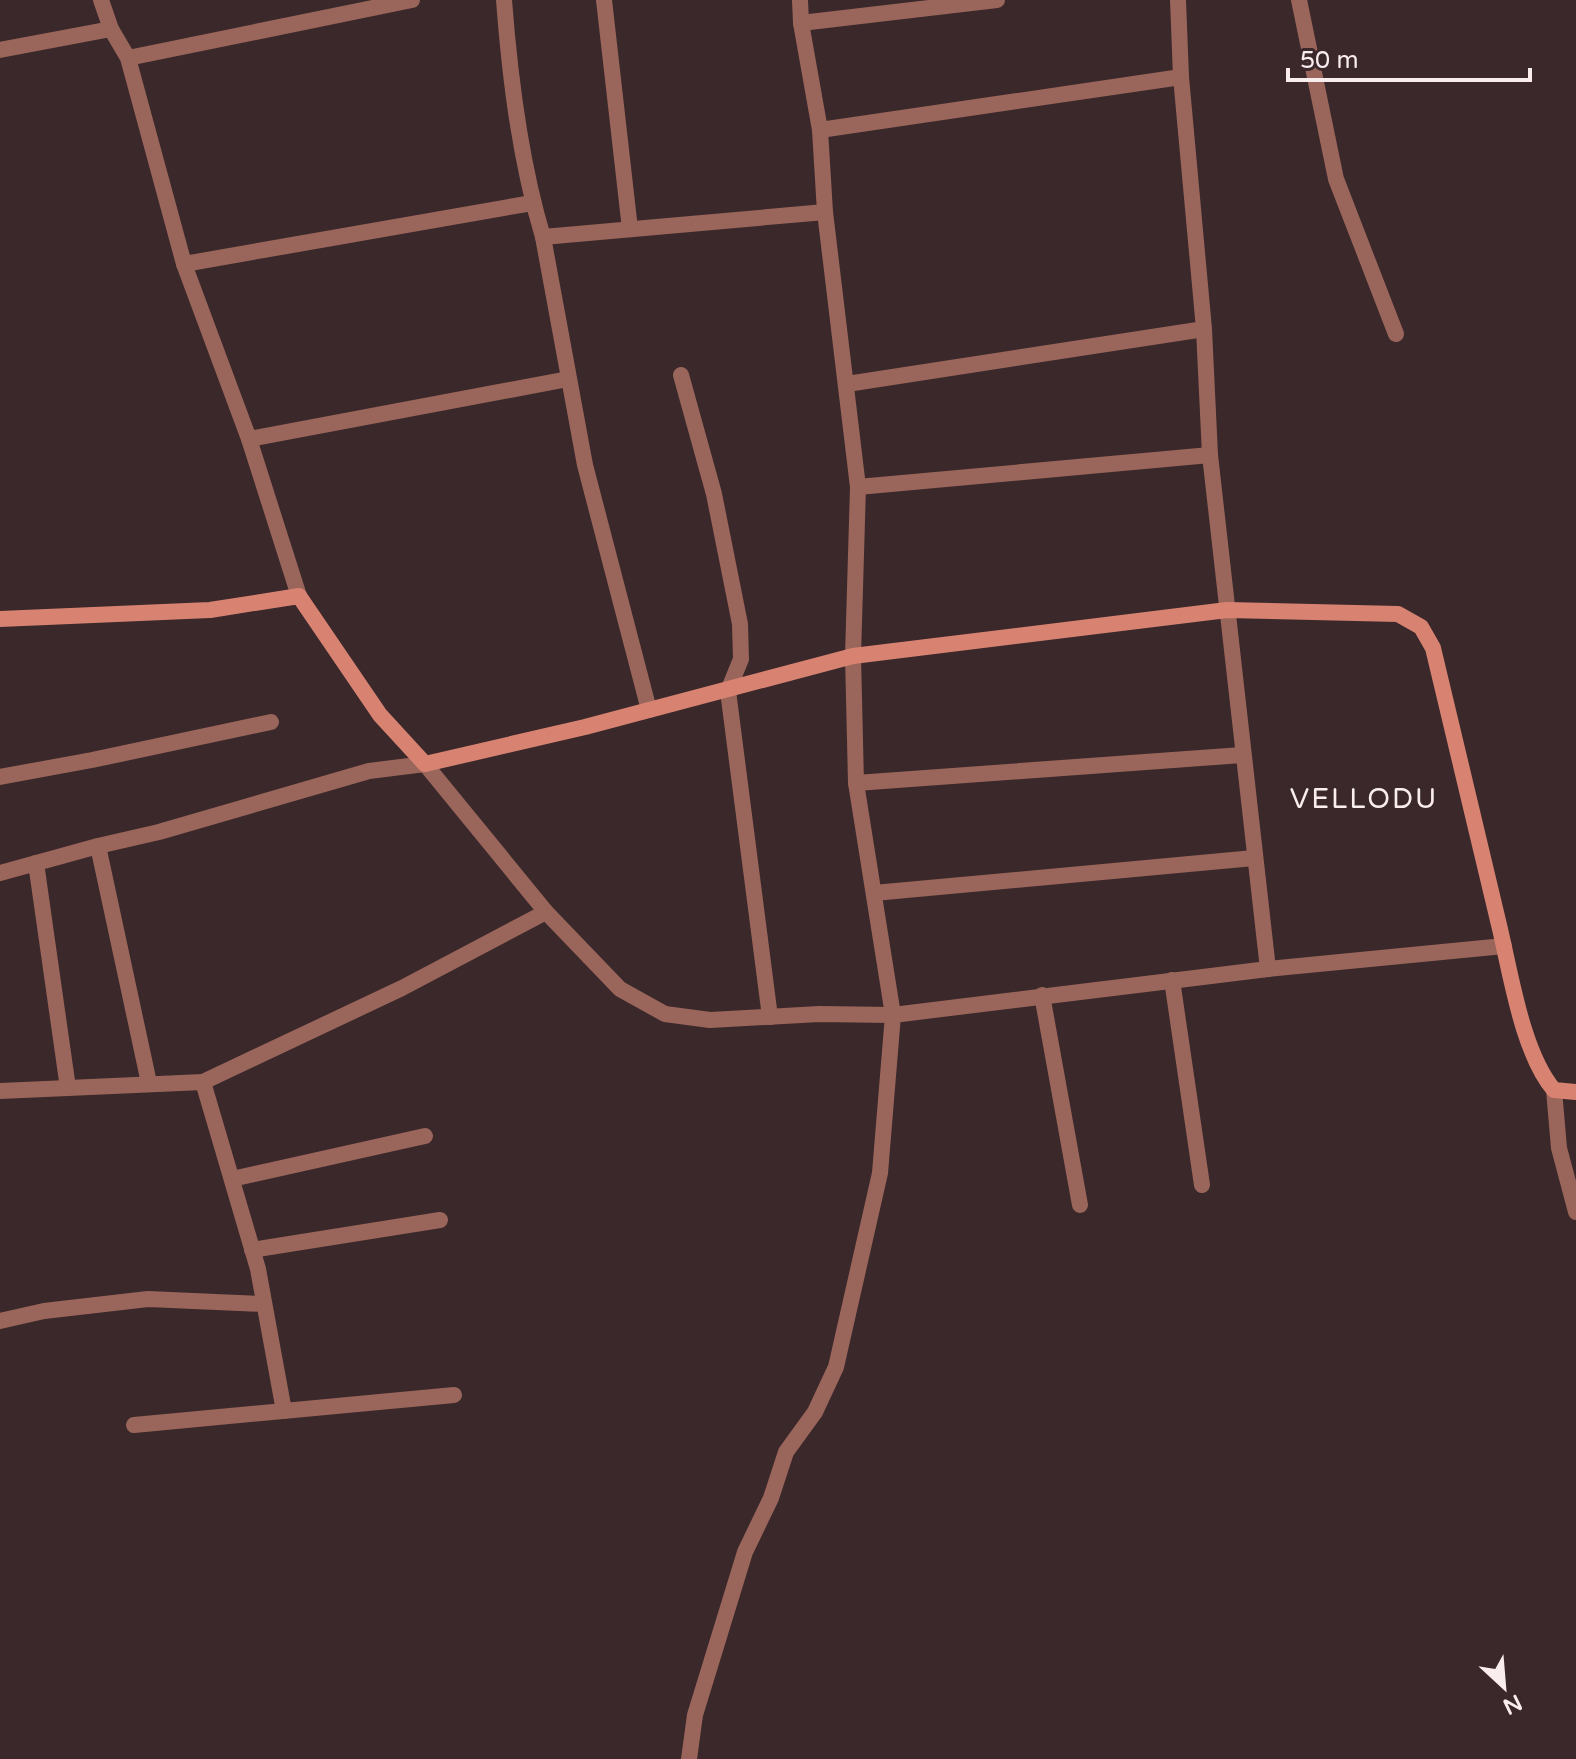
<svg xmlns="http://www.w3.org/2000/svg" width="1576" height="1759" viewBox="0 0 1576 1759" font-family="'Varela Round',sans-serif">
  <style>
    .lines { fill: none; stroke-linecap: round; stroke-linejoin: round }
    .service { stroke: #9a655a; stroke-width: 16 }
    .minor { stroke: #9a655a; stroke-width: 16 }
    .tertiary { stroke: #9a655a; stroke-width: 16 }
    .secondary { stroke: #d88372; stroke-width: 16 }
    .labels { text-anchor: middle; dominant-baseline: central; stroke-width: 6; stroke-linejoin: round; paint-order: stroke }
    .quarter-label { font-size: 28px; letter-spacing: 2px; fill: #f9edee; stroke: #3a282a }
  </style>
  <rect width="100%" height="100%" fill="#3a282a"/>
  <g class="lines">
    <g class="service">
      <polyline points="1172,980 1202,1185"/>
      <polyline points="1042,995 1080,1205"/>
    </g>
    <g class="minor">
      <path d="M504,0c6,79 16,161 39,237l42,228 64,245"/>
      <polyline points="604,0 630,229"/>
      <polyline points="1178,0 1181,77 1204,329 1210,455 1268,969"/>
      <polyline points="1299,0 1336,179 1396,334"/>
      <polyline points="801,23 997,0"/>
      <polyline points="0,50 111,29"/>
      <polyline points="128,58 412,0"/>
      <polyline points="820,130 1181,77"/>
      <polyline points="543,237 825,212"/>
      <polyline points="184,264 532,203"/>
      <polyline points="681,375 714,494 740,624 741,659 728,691 770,1017"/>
      <polyline points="847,384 1204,329"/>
      <polyline points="249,439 568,379"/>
      <polyline points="858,487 1210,455"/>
      <polyline points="0,777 92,760 271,722"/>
      <polyline points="856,783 1242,755"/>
      <polyline points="98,846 149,1083"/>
      <polyline points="36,863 68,1088"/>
      <polyline points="0,873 98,846 159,832 369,771 425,764 546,912 620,989 665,1014 710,1020 819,1014 893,1015 1268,969 1504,946"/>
      <polyline points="874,893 1254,858"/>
      <polyline points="1554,1090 1559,1148 1576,1212"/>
      <polyline points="0,1091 203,1082"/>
      <polyline points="232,1179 425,1136"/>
      <polyline points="252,1250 440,1220"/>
      <polyline points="0,1321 44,1311 148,1299 264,1304"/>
      <polyline points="284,1411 258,1269 203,1082 402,988 546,912"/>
      <polyline points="134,1425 454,1395"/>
      <polyline points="689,1759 695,1715 745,1552 771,1498 786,1452 815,1412 836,1367 880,1173 893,1015 856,783 853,656 858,487 825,212 820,130 801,23 800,0"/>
    </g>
    <polyline class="tertiary" points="101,0 111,29 128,58 184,264 249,439 299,596"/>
    <path class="secondary" d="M0,619l210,-9 89,-14 81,119 45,49 160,-37 268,-71 374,-46 171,4 23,13 12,21c22,94 44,188 67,281 11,47 23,125 54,161l22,2"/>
  </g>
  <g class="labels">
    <g class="quarter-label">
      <text x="1364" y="799">VELLODU</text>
    </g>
  </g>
  <g transform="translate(1504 1687) rotate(154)" stroke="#3a282a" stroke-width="6" paint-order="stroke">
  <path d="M0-6L14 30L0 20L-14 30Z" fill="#f9edee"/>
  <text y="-12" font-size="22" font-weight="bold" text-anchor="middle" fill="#f9edee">N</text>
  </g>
  <path d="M1288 68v12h242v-12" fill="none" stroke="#f9edee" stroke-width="4"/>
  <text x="1300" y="68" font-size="24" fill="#f9edee" stroke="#3a282a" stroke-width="6" paint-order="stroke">50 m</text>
</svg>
